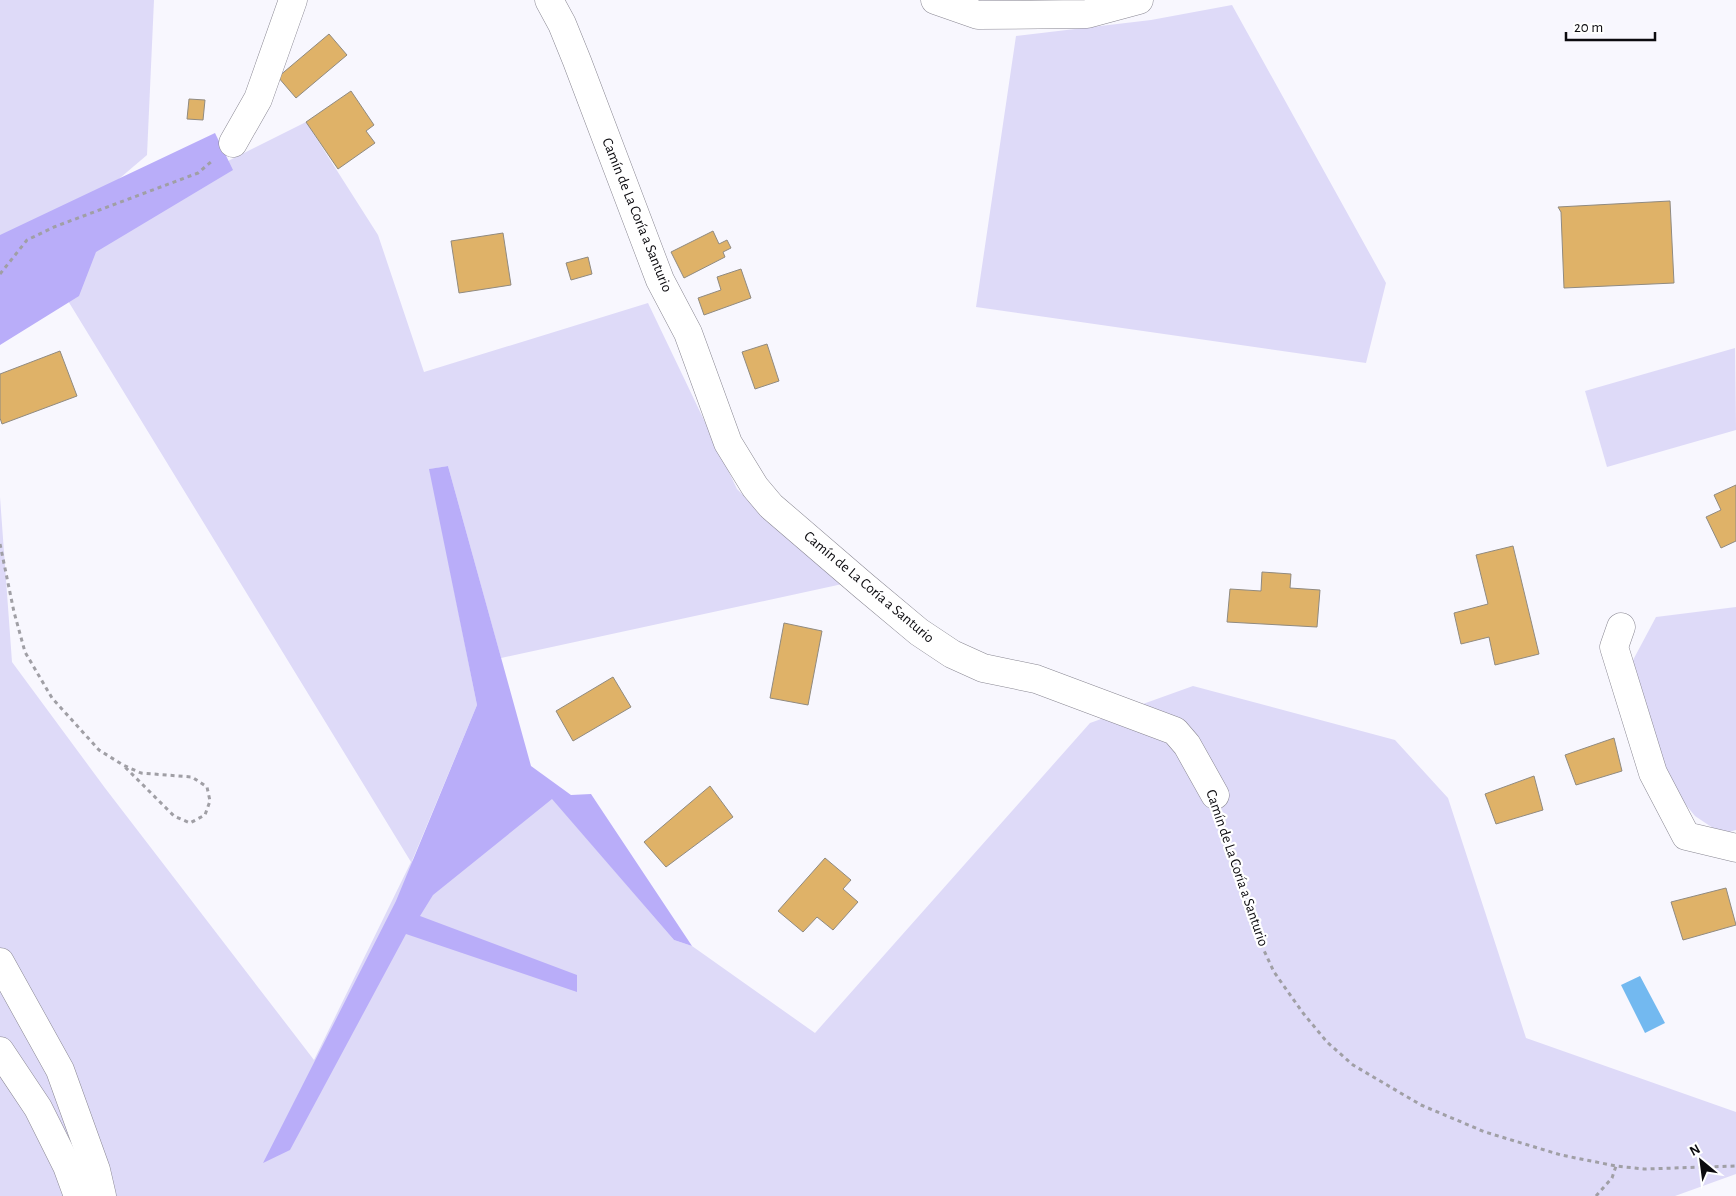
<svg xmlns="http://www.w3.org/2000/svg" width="1736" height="1196" viewBox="0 0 1736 1196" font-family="'Alegreya Sans',sans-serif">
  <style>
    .green { fill: #dedaf8 }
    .forest { fill: #b9adf9 }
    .water { fill: #73b9f0 }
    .building { fill: #dfb268; stroke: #908a80 }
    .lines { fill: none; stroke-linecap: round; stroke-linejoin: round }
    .street-casing { stroke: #898792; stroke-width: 29 }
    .highway-casing { stroke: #898792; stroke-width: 29 }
    .path { stroke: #a09fa5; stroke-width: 3; stroke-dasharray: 4 4; stroke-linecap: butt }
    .street { stroke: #fff; stroke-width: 28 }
    .highway { stroke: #fff; stroke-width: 28 }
    .labels { text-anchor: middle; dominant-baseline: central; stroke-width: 4.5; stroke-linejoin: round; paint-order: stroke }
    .street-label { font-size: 15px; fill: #0c0b0f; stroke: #fff }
  </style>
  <rect width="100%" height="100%" fill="#f8f7fe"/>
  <g class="green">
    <polygon points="0,0 154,0 147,155 0,280"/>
    <polygon points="1232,5 1386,283 1366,363 976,307 1016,36 1151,20"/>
    <polygon points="306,122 378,235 424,372 648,303 737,489 779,531 847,583 501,658 448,466 430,469 477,705 412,861 552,798 674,940 692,946 815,1033 1090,723 1193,686 1395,740 1448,798 1526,1038 1736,1112 1736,1174 1675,1196 0,1196 0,497 12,662 105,788 314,1060 411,862 51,273 228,161"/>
    <polygon points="1735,348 1736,430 1607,467 1585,391"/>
    <polygon points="1736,607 1736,830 1722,834 1695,816 1668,783 1632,662 1656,617"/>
  </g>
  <g class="forest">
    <polygon points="215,133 233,170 96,252 79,296 0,345 0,235"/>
    <polygon points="448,466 531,766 571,795 591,794 692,946 674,940 552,799 433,895 420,916 577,975 577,992 406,934 290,1150 263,1163 396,901 477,705 429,469"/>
  </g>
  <polygon class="water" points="1640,976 1665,1023 1645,1033 1621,985"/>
  <g class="building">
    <polygon points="329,34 347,55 296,98 278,77"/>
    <polygon points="351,91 374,125 366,131 375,143 338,169 306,122"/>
    <polygon points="189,99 205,100 203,120 187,119"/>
    <polygon points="1670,201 1674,283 1564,288 1561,212 1558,207"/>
    <polygon points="713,231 719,244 727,240 731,248 723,252 725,257 684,278 671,252"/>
    <polygon points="503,233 511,285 459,293 451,241"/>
    <polygon points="588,257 592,274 571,280 566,263"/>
    <polygon points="741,269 751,298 704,315 698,298 721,290 717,277"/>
    <polygon points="767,344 779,381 755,389 742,352"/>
    <polygon points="60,351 77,396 2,424 0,418 0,374"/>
    <polygon points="1736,485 1736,541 1721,548 1706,517 1721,510 1714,495"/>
    <polygon points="1513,546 1539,654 1495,665 1489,637 1461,644 1454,613 1488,604 1476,555"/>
    <polygon points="1262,572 1291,574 1290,588 1320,590 1317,627 1227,622 1230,589 1261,591"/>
    <polygon points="784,623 822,631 808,705 770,698"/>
    <polygon points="613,677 631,707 573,741 556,711"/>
    <polygon points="1614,738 1622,771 1576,785 1565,755"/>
    <polygon points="1534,776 1543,810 1496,824 1485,794"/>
    <polygon points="710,786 733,817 666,867 644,842"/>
    <polygon points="825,858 851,880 843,889 858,902 833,930 817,917 803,932 778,911"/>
    <polygon points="1726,888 1736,925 1683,940 1671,902"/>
  </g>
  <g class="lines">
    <g class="street-casing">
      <g id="street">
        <polyline points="549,0 562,24 577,61 660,280 688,333 728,443 755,487 771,506 864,586 919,632 952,654 983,668 1036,679 1175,731 1187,745 1215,795"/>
        <polyline points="935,0 978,15 1087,14 1139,0"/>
        <polyline points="233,143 258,99 293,0"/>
        <polyline points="1621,627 1614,647 1653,773 1686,836 1736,848"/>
      </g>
    </g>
    <g class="highway-casing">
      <g id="highway">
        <polyline points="0,962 60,1070 96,1170 102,1196"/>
        <polyline points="0,1051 38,1108 67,1166 78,1196"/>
      </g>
    </g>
    <g class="path">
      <polyline points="0,274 27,240 54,227 198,173 212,161"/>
      <polyline points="0,544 14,612 25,652 52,698 99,750 123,765 141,773 192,777 207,787 210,801 205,815 190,823 174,816 123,765"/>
      <polyline points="1223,822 1254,929 1274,972 1303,1013 1327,1042 1353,1065 1421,1105 1485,1132 1561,1155 1616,1166 1644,1169 1736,1166"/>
      <polyline points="1596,1196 1612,1178 1616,1166"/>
    </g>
    <use href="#street" class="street"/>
    <use href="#highway" class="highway"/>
  </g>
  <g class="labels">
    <g class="street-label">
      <text transform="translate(637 215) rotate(68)">Camín de La Coría a Santurio</text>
      <text transform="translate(869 587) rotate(40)">Camín de La Coría a Santurio</text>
      <text transform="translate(1237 868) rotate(71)">Camín de La Coría a Santurio</text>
    </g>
  </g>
  <g transform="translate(1701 1161) rotate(331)" stroke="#ffffff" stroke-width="4" paint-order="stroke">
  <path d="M0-4L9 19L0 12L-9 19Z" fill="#0c0b0f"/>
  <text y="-8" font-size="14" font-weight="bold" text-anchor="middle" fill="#0c0b0f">N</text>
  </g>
  <path d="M1566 32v8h89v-8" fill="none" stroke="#0c0b0f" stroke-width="2.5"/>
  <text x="1574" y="32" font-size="15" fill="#0c0b0f" stroke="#ffffff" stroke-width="4" paint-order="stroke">20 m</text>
</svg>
